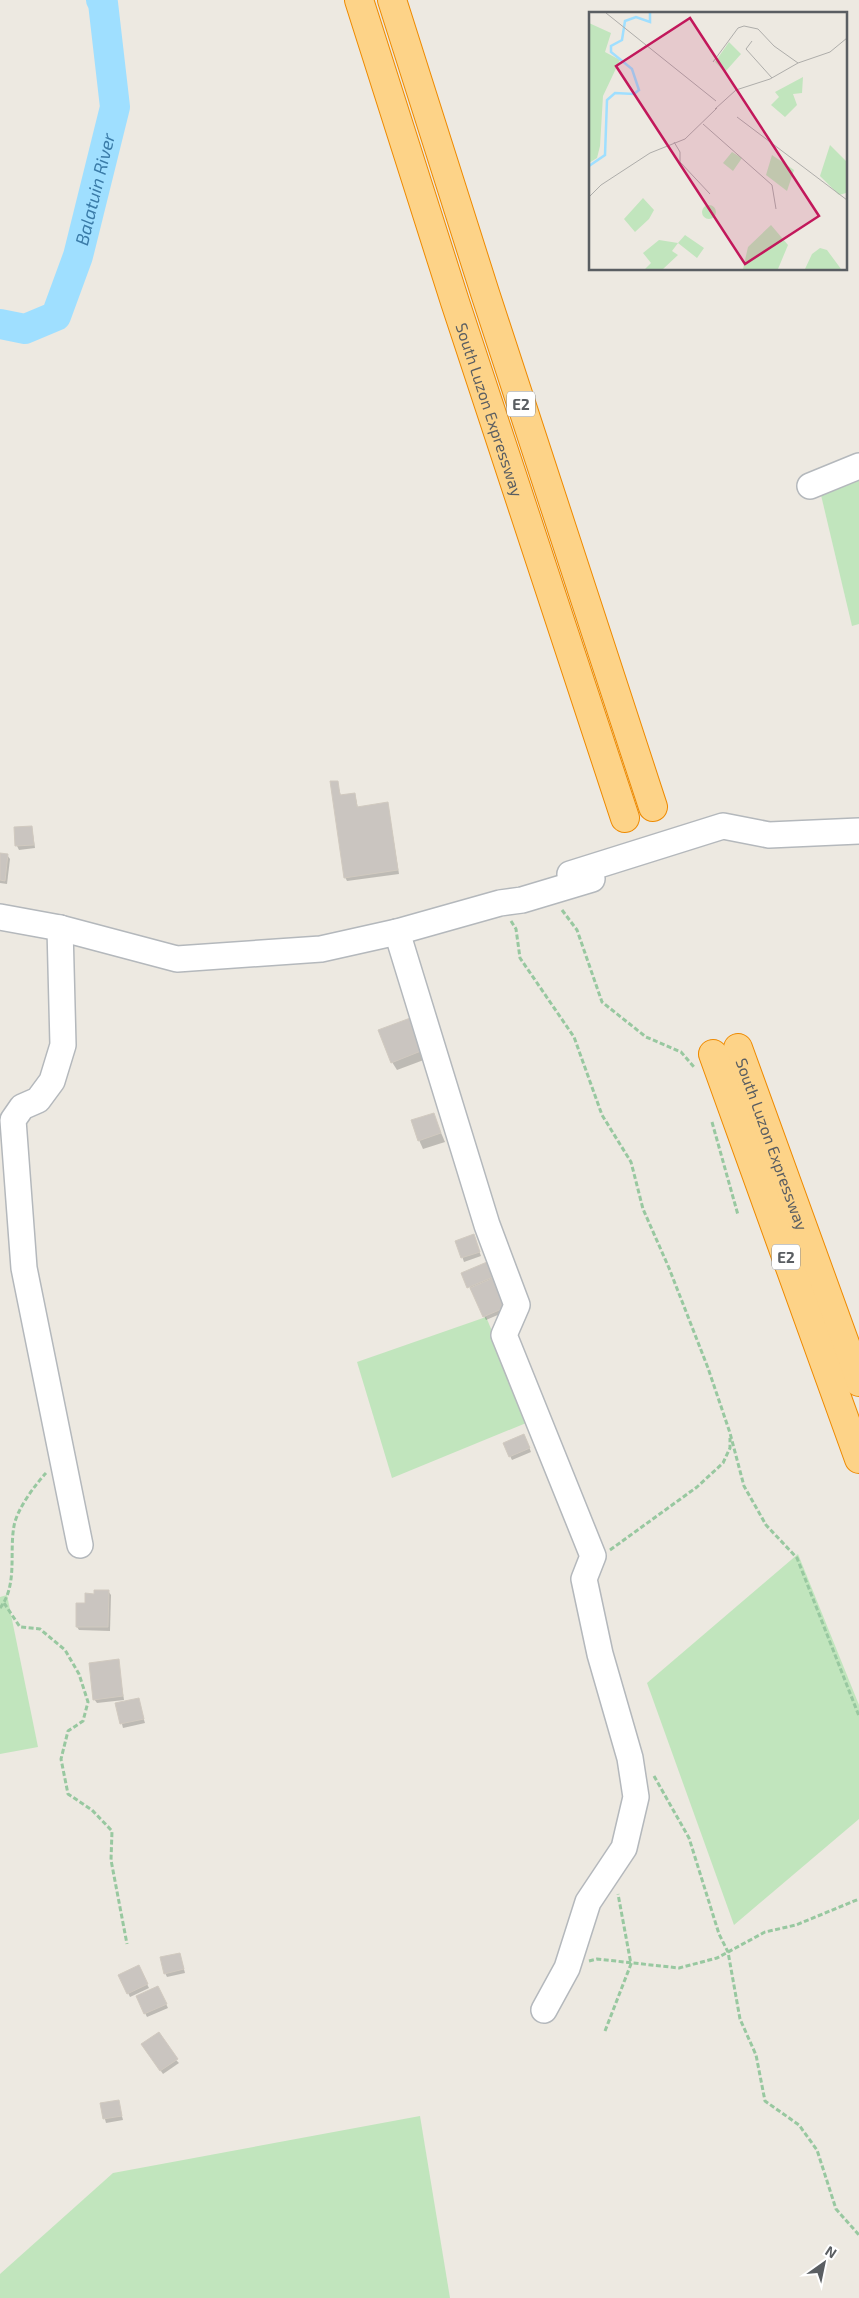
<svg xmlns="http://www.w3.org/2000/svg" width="859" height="2298" viewBox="0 0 859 2298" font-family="'Exo 2',sans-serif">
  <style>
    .green { fill: #c1e5bd }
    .shadow { fill: #0003 }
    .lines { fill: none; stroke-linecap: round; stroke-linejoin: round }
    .river { stroke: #9fdfff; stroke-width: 30 }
    .building { fill: #cac5c0; stroke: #d1cac0 }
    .minor-casing { stroke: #b4b8bc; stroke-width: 28 }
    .highway-casing { stroke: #ee8a00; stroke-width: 30 }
    .path { stroke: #98c8a0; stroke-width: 3; stroke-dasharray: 5 2.5; stroke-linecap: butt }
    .minor { stroke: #fff; stroke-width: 25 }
    .highway { stroke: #fdd388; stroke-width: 28 }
    .labels { text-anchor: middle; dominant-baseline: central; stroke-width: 4.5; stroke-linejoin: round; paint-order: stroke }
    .shield { fill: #fff; stroke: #8c8e91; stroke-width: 1 }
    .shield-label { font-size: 15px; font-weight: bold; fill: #5a5e62 }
    .street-label { font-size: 16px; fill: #5a5e62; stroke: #fff }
    .water-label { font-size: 18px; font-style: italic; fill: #3a7ba8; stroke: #fff }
    .inset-river { fill: none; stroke: #9fdfff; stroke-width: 2.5 }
    .inset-road { fill: none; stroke: #aeadaa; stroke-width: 1 }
    .view { fill: #c2185b; fill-opacity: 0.15; stroke: #c2185b; stroke-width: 2.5 }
    .inset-edge { fill: none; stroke: #5a5e62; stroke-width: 2.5 }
  </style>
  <rect width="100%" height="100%" fill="#ede9e1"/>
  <g class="green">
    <polygon points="859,479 859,624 852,626 821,495"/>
    <polygon points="486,1317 531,1421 392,1478 357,1362"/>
    <polygon points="798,1554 859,1705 859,1819 734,1925 647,1683"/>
    <polygon points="7,1595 38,1747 0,1754 0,1597"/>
    <polygon points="420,2116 450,2298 0,2298 0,2274 113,2173"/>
  </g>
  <g class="shadow">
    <polygon points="337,782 341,796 355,794 358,808 388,804 399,874 347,881 345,877"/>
    <polygon points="32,827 35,848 19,850 17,846"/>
    <polygon points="0,854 7,855 10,859 7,884 0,883"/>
    <polygon points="412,1019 429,1058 397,1070 392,1062"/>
    <polygon points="433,1114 445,1142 423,1149 419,1140"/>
    <polygon points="475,1239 481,1256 464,1262 457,1241"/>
    <polygon points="488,1268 512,1309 486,1320 463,1274"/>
    <polygon points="526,1439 531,1452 512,1460 510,1456"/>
    <polygon points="108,1591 111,1595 110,1631 79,1630 77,1627 86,1604"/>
    <polygon points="118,1661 124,1700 97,1703 94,1699"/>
    <polygon points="138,1700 145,1723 123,1728 117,1704"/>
    <polygon points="180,1954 185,1973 167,1977 165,1973"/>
    <polygon points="140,1970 149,1988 130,1997 120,1976"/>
    <polygon points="160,1991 168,2008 147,2017 137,1997"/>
    <polygon points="145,2048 176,2060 179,2063 163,2074"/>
    <polygon points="118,2101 123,2120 106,2123 101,2104"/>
  </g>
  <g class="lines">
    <path class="river" id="s1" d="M0,324l25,5 31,-13 22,-60 37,-149 -12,-104 -2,-3"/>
  </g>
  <g class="building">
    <polygon points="330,781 338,781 340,795 355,793 357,807 388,802 398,870 344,878"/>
    <polygon points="32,826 34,845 15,846 14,827"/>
    <polygon points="0,853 8,854 5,881 0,880"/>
    <polygon points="413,1017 426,1049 391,1063 378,1030"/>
    <polygon points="434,1113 441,1133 418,1141 411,1120"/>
    <polygon points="474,1234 480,1252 461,1258 455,1241"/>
    <polygon points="487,1262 493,1277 467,1288 461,1273"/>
    <polygon points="498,1276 511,1305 483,1317 470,1288"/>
    <polygon points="524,1434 530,1448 509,1457 503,1443"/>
    <polygon points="94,1590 109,1590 108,1627 76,1627 76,1603 85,1603 85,1593 94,1594"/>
    <polygon points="119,1659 123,1696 93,1700 89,1663"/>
    <polygon points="139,1698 144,1719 120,1724 115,1703"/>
    <polygon points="180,1953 184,1969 164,1974 160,1957"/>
    <polygon points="139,1965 148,1984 127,1994 118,1975"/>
    <polygon points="158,1986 167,2004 144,2014 136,1996"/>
    <polygon points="159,2032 178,2059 160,2071 141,2044"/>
    <polygon points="119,2100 122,2116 103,2119 100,2103"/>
  </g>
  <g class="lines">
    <g class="minor-casing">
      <g id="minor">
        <polyline points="810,486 859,466"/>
        <polyline points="570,874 723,826 769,835 859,831"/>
        <polyline points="0,917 60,928 177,959 321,949 397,932 500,903 522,900 592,879"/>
        <polyline points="60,928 63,1045 52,1081 38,1100 22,1107 13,1120 24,1268 80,1545"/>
        <polyline points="397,932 487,1225 517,1305 504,1335 593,1556 584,1579 600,1654 630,1758 636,1797 624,1848 588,1902 567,1968 544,2010"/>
      </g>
    </g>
    <g class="highway-casing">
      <g id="highway">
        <path id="s2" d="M359,0l96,302 170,516"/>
        <polyline points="392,0 485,293 653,807"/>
        <path id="s3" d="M738,1048l121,334"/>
        <polyline points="713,1054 859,1459"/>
      </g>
    </g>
    <g class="path">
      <polyline points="562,910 577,930 602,1002 646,1037 681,1052 694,1067"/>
      <polyline points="511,921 516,929 520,958 574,1037 602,1115 631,1162 643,1209 669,1268 708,1368 730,1433 744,1486 766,1525 797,1558 859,1716"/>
      <polyline points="712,1122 738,1215"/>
      <polyline points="610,1550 697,1487 723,1463 730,1448 730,1438"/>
      <polyline points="4,1603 20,1627 40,1629 65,1650 79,1674 88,1702 83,1721 68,1731 61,1759 68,1794 92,1810 112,1831 111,1860 127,1944"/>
      <path d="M0,1608c18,-23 9,-55 14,-82 3,-17 21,-41 32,-53"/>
      <polyline points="654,1776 689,1838 719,1934 728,1952 740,2019 756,2055 765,2101 799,2125 817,2150 836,2209 859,2235"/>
      <polyline points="589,1961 597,1959 679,1968 717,1958 765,1932 796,1925 859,1899"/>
      <polyline points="605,2031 631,1964 618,1894"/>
    </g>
    <use href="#minor" class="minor"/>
    <use href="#highway" class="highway"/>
  </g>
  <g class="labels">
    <g class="shield">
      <rect x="507" y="391.5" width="28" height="25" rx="4"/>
      <rect x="772" y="1244.5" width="28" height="25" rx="4"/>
    </g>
    <g class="shield-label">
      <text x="521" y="404">E2</text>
      <text x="786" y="1257">E2</text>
    </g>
    <g class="street-label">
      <text stroke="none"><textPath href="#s2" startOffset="430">South Luzon Expressway</textPath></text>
      <text stroke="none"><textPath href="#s3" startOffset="102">South Luzon Expressway</textPath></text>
    </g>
    <g class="water-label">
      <text stroke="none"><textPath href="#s1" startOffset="192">Balatuin River</textPath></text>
    </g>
  </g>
  <g transform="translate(589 12)">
    <rect width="258" height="258" fill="#ede9e1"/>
    <path d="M0,11l22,10 -6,19 15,8 -17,36 -3,50 -3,12 -8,5zM140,30l12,12 -16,18 -10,-10zM214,65l-1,16 -9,1 4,11 -12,12 -14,-12 8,-8 -4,-5zM241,133l16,16v32l-7,2 -19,-19zM143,140l10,6 -9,13 -10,-8zM183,143l22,15 -7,21 -21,-16zM54,186l11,12 -5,9 -14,13 -11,-13zM113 200a7 7 0 1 1 14 0a7 7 0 1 1-14 0ZM182,213l17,20 -10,24h-35l5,-22zM96,223l19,13 -7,10 -19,-15 -6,8 6,4 -15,14h-18l6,-6 -8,-10 16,-13 19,3zM231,236l7,2 14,19h-36l7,-15z" fill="#c1e5bd"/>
    <path class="inset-river" d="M0,154l16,-11 2,-55 8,-7 19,1 5,-4 -7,-21 -21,-17v-6l11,-6 3,-19 11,-4 14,5v-9"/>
    <path class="inset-road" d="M17,1l110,88M163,29l-6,8 26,29M124,50l25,-34 6,-2 14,3 16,17 24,17M126,97l21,-19 34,-11 28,-16 32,-11 17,-14M148,105l110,83M114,112l69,61 4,24M85,130l6,10v10l30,32M0,185l12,-12 49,-32 35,-14 32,-31"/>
    <path class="view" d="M101,6l129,198 -74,48 -129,-198z"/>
    <rect width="258" height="258" class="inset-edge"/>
  </g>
  <g transform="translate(824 2263) rotate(33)" stroke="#ffffff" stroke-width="4" paint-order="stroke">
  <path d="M0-4L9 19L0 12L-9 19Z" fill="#5a5e62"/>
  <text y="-8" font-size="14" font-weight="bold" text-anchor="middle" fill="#5a5e62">N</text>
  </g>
</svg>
